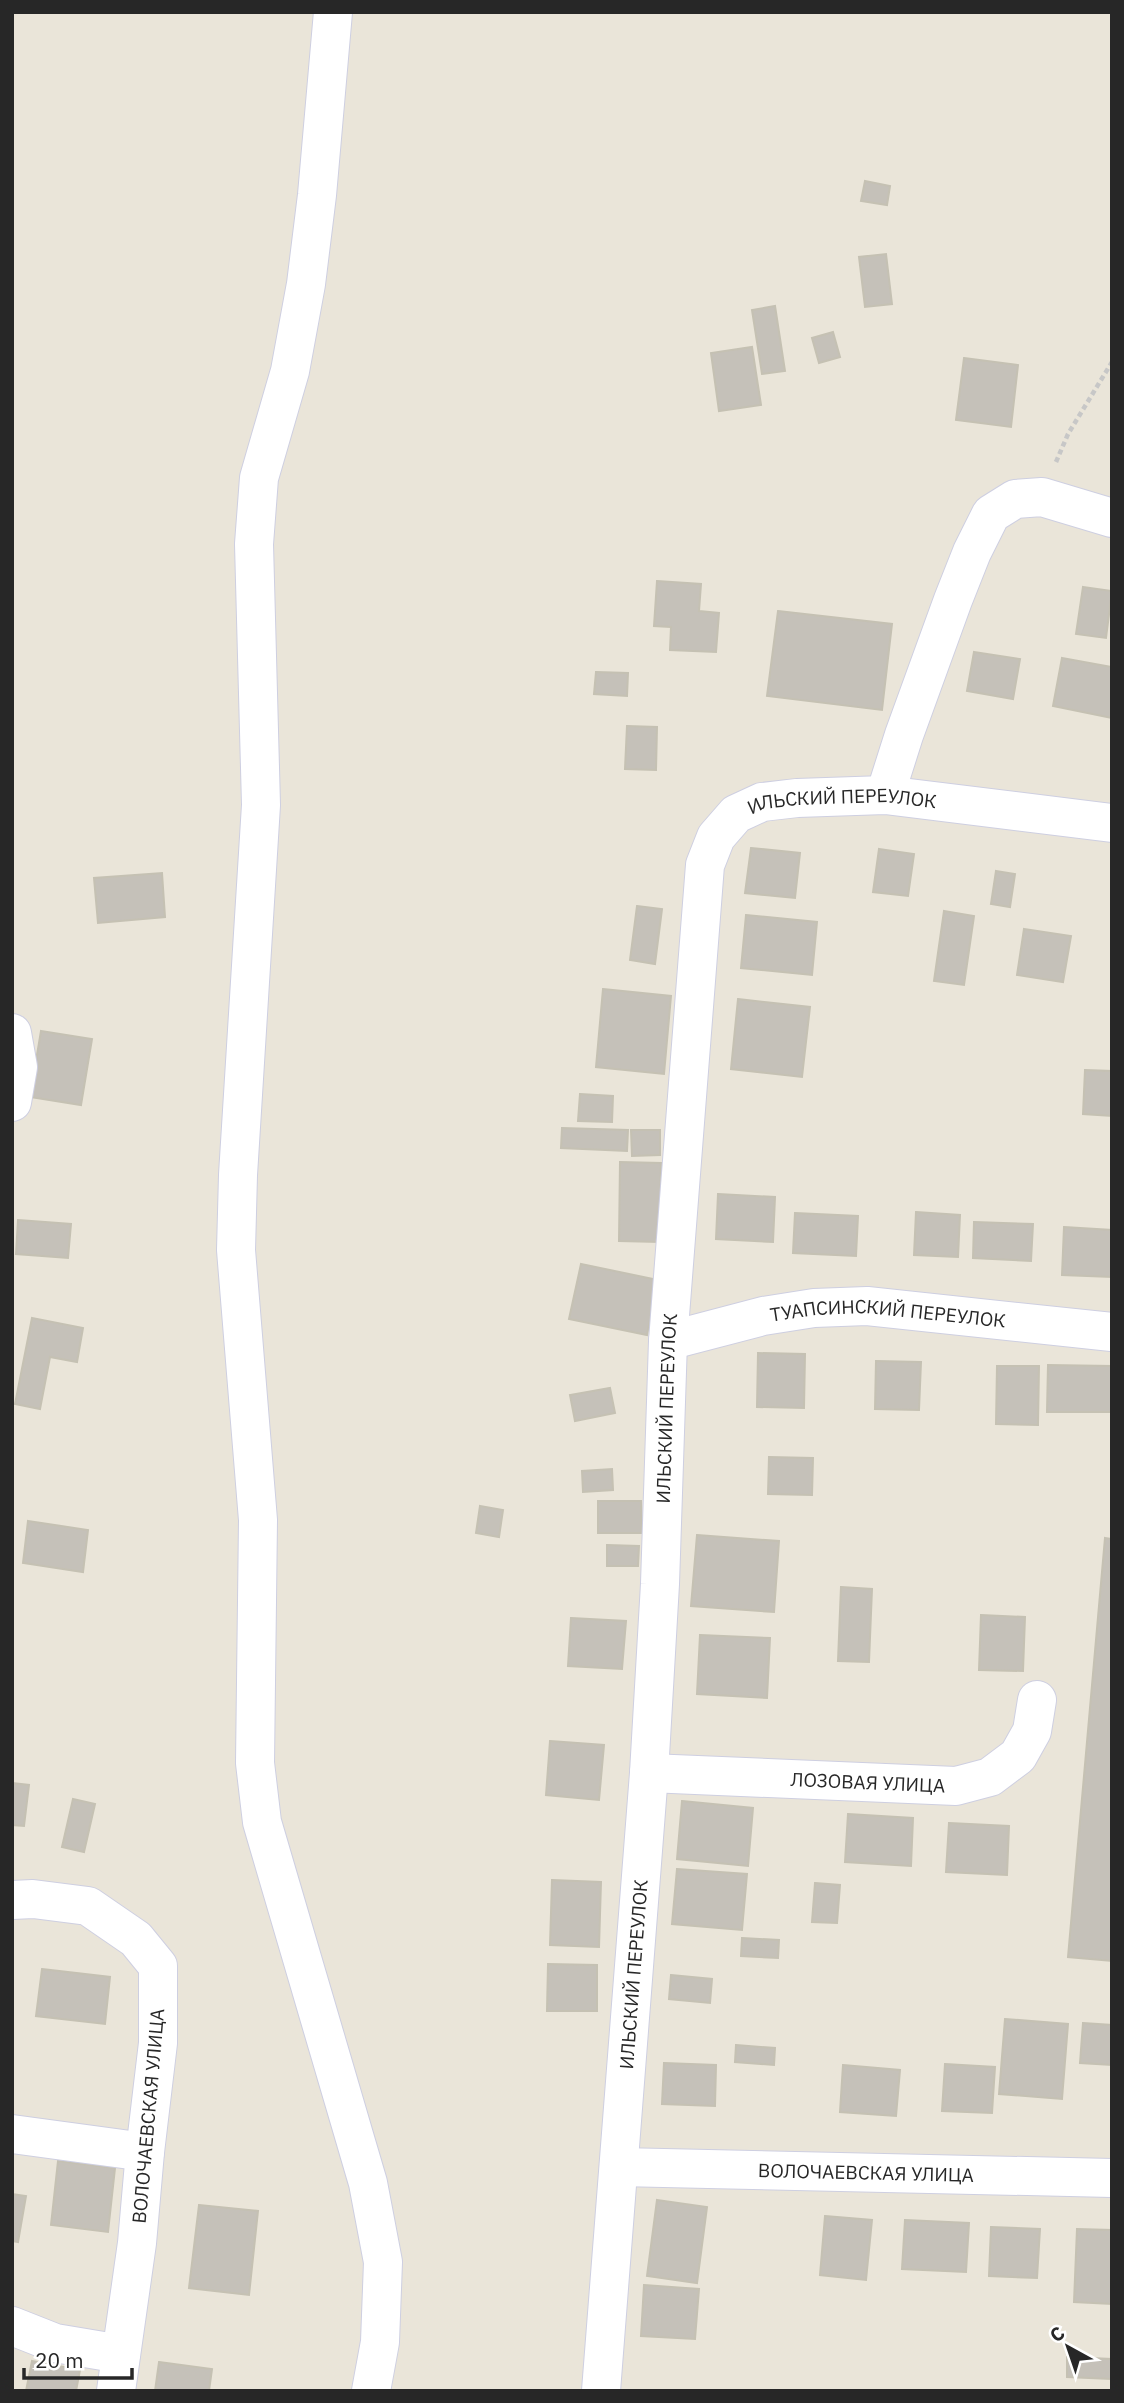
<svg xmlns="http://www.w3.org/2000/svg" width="1124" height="2403" viewBox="0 0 1124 2403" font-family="'IBM Plex Sans',sans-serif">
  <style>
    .building { fill: #c5c1b9; stroke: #c5c1b3; stroke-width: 2 }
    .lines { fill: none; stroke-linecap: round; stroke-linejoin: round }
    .minor-casing { stroke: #cecfe1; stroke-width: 40 }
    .path { stroke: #c7c7c7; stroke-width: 4.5; stroke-dasharray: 5 3.5; stroke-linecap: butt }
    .minor { stroke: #fff; stroke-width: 38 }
    .labels { text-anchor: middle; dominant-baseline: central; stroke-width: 7; stroke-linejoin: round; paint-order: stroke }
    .street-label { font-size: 19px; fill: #272727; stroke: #fff }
  </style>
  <rect width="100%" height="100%" fill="#eae5d9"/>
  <g class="building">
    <polygon points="865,181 890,186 887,205 861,201"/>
    <polygon points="886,254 892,304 865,307 859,257"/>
    <polygon points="775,306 785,371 762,374 752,310"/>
    <polygon points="833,332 840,357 819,363 812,338"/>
    <polygon points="752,347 761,405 719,411 711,353"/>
    <polygon points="964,358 1018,365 1011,427 956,420"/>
    <polygon points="657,581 701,584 699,611 719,613 716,652 670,650 671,627 654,626"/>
    <polygon points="1083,587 1112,591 1106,638 1076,634"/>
    <polygon points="778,611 892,624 882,710 767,696"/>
    <polygon points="974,652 1020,659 1013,699 967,691"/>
    <polygon points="1062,658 1112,667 1112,718 1053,706"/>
    <polygon points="596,672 628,673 627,696 594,694"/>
    <polygon points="627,726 657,727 656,770 625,769"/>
    <polygon points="751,848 800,853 795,898 745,893"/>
    <polygon points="879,849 914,854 908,896 873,892"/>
    <polygon points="996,871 1015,874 1010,907 991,904"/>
    <polygon points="162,873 165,917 98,923 94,878"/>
    <polygon points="637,906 662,909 655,964 630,960"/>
    <polygon points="944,911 974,916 964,985 934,981"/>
    <polygon points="746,915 817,922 812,975 741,968"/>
    <polygon points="1024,929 1071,936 1063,982 1017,975"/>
    <polygon points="603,989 671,996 664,1074 596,1067"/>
    <polygon points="738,999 810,1007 802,1077 731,1069"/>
    <polygon points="41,1031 92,1039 81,1105 30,1097"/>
    <polygon points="1085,1070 1112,1071 1112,1116 1083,1114"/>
    <polygon points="580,1094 613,1096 612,1122 578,1121"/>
    <polygon points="562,1128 628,1130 627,1151 561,1148"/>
    <polygon points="631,1130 660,1130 660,1155 632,1156"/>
    <polygon points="620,1162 661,1163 660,1242 619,1241"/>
    <polygon points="718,1194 775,1197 773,1242 716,1239"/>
    <polygon points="916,1212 960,1215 958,1257 914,1255"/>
    <polygon points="795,1213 858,1216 856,1256 793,1253"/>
    <polygon points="18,1220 71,1224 68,1258 16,1254"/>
    <polygon points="974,1222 1033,1224 1031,1261 973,1258"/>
    <polygon points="1064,1227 1112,1230 1112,1277 1062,1275"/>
    <polygon points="581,1264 658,1280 647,1335 569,1319"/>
    <polygon points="32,1318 83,1328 77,1362 50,1357 40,1409 15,1404"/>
    <polygon points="758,1353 805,1354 804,1408 757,1407"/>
    <polygon points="876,1361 921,1362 919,1410 875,1409"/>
    <polygon points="1048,1365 1112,1366 1112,1412 1047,1412"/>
    <polygon points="997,1366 1039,1366 1038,1425 996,1424"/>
    <polygon points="610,1388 615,1413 575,1421 570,1395"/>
    <polygon points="769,1457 813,1458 812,1495 768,1494"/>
    <polygon points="612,1469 613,1490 583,1492 582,1471"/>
    <polygon points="598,1501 641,1501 642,1533 598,1533"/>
    <polygon points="480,1506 503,1510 499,1537 476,1533"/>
    <polygon points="28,1521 88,1530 83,1572 23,1563"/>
    <polygon points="697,1535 779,1541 774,1612 691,1606"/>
    <polygon points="1105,1538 1112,1539 1112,1961 1068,1957"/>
    <polygon points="607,1545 639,1546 638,1566 607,1566"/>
    <polygon points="841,1587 872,1589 869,1662 838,1661"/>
    <polygon points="981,1615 1025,1617 1023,1671 979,1670"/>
    <polygon points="571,1618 626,1621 622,1669 568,1666"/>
    <polygon points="700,1635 770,1638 767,1698 697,1694"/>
    <polygon points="550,1741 604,1745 599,1800 546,1795"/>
    <polygon points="12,1783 29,1785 24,1826 12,1825"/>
    <polygon points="73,1799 95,1804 84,1852 62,1847"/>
    <polygon points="682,1801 753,1808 748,1866 677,1859"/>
    <polygon points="848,1814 913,1818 911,1866 845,1862"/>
    <polygon points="949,1823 1009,1826 1007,1875 946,1872"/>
    <polygon points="677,1869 747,1874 742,1930 672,1924"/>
    <polygon points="552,1880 601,1882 599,1947 550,1945"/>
    <polygon points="815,1883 840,1885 837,1923 812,1922"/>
    <polygon points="742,1938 779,1940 778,1958 741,1956"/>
    <polygon points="548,1964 597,1965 597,2011 547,2011"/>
    <polygon points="42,1969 110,1977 105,2024 36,2016"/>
    <polygon points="671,1975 712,1979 710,2003 669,1999"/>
    <polygon points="1005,2019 1068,2024 1062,2099 999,2094"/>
    <polygon points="1083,2023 1112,2025 1112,2065 1080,2063"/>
    <polygon points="736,2045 775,2048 774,2065 735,2062"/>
    <polygon points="664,2063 716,2065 715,2106 662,2104"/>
    <polygon points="945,2064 995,2067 992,2113 942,2111"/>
    <polygon points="843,2065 900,2070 896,2116 840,2112"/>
    <polygon points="58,2161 115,2168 108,2232 51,2225"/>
    <polygon points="12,2194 26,2196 18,2242 12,2241"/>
    <polygon points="657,2200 707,2207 697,2283 647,2276"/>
    <polygon points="199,2205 258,2211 249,2295 189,2288"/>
    <polygon points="825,2216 872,2220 866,2280 820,2275"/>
    <polygon points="905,2220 969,2223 966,2272 902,2269"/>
    <polygon points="991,2227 1040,2229 1037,2278 989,2276"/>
    <polygon points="1077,2229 1112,2230 1112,2304 1074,2302"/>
    <polygon points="644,2285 699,2289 695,2339 641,2336"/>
    <polygon points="1067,2357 1112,2359 1111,2379 1067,2377"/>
    <polygon points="32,2361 80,2370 76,2391 26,2391"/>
    <polygon points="159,2362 212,2369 209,2391 155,2391"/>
  </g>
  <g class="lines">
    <g class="minor-casing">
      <g id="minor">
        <polyline points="333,12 317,195 306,284 290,371 259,478 254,544 261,805 238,1175 236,1250 258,1520 255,1763 262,1822 368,2183 383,2262 380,2342 371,2391"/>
        <polyline points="885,795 904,735 953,600 972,552 991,514 1015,499 1042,497 1112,518"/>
        <polyline points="12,1033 18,1067 12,1102"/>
        <path id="s1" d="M668,1341l95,-25 51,-8 53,-2 245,26"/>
        <path id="s2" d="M649,1773l307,13 34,-9 28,-21 14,-25 5,-31"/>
        <polyline points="12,1900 33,1899 88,1906 136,1939 158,1966 158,2043 145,2152 137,2243 116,2391"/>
        <polyline points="12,2134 145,2152"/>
        <path id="s3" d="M619,2167l493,11"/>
        <polyline points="12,2326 55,2343 121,2354"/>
        <path id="s4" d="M601,2391l48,-618 11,-189 8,-243 37,-476 11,-28 20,-23 26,-12 35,-4 88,-3 227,28"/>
      </g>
    </g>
    <polyline class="path" points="1056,462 1068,434 1112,362"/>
    <use href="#minor" class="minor"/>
  </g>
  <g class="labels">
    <g class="street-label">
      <text stroke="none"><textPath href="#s4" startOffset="1699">ИЛЬСКИЙ ПЕРЕУЛОК</textPath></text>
      <text stroke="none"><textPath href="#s1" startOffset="224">ТУАПСИНСКИЙ ПЕРЕУЛОК</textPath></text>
      <text stroke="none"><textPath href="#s4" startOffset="985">ИЛЬСКИЙ ПЕРЕУЛОК</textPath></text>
      <text stroke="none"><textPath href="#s2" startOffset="219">ЛОЗОВАЯ УЛИЦА</textPath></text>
      <text stroke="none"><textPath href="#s4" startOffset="418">ИЛЬСКИЙ ПЕРЕУЛОК</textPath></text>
      <text transform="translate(148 2116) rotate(-85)">ВОЛОЧАЕВСКАЯ УЛИЦА</text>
      <text stroke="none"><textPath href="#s3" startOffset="247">ВОЛОЧАЕВСКАЯ УЛИЦА</textPath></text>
    </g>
  </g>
  <rect width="1124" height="2403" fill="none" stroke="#272727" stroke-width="28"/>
  <g transform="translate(1068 2347) rotate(320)" stroke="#ffffff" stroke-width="5" paint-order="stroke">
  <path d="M0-5L12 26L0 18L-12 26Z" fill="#272727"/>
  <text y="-10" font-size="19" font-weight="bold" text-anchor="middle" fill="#272727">С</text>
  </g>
  <path d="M24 2368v10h108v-10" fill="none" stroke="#272727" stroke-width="3.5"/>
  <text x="35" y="2368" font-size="21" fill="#272727" stroke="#ffffff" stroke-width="5" paint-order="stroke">20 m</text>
</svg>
